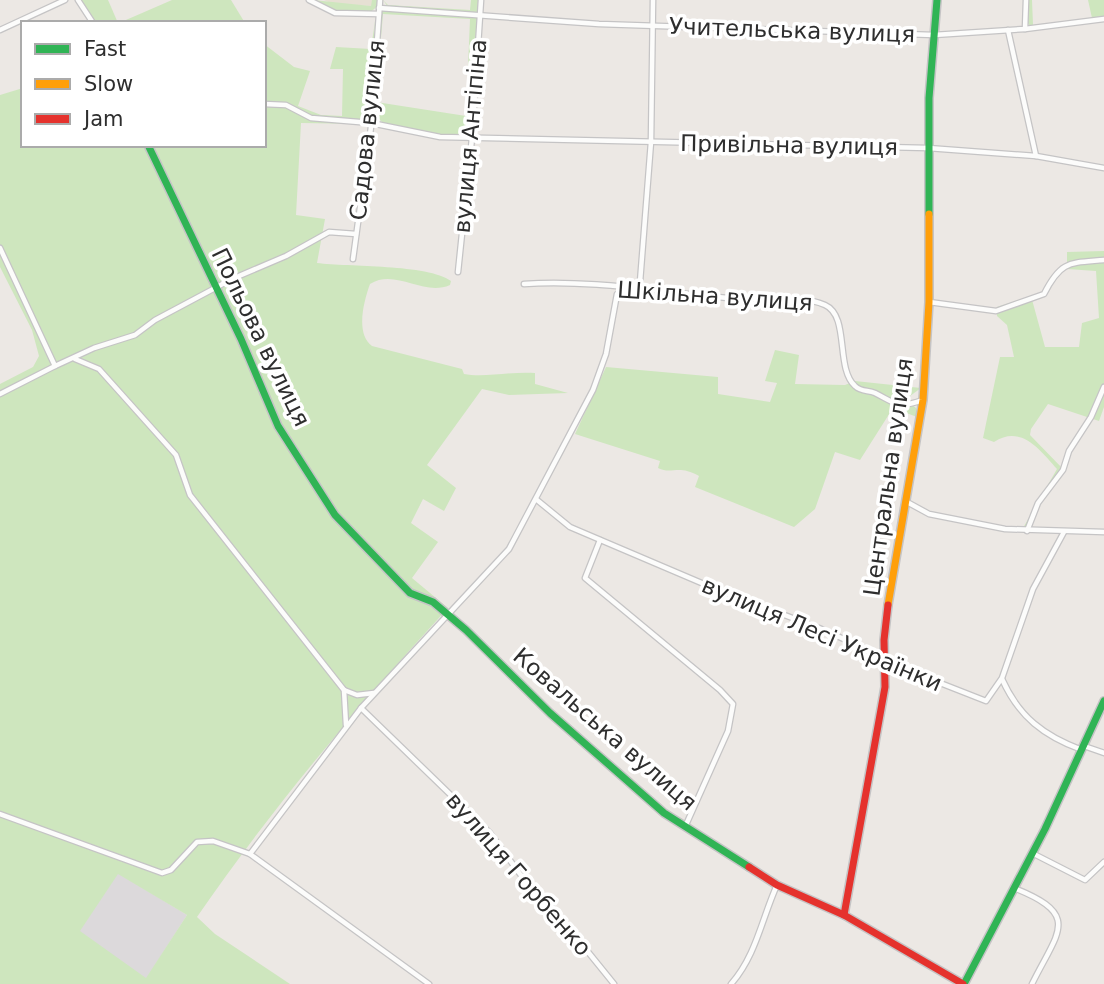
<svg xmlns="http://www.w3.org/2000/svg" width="1104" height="984" viewBox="0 0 1104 984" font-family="'DejaVu Sans',sans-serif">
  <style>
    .industrial { fill: #dcd9db }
    .education { fill: #e6e0d3 }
    .green { fill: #cee6be; fill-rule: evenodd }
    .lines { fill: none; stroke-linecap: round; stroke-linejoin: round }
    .street-casing { stroke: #c5c4c5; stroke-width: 7 }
    .fast-casing { stroke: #c5c4c5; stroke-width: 10 }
    .slow-casing { stroke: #c5c4c5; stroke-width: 10 }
    .jam-casing { stroke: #c5c4c5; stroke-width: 10 }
    .street { stroke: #fcfcfb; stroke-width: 4.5 }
    .fast { stroke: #30b455; stroke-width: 7 }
    .slow { stroke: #ff9f0a; stroke-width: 7 }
    .jam { stroke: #e5322d; stroke-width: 7 }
    .labels { text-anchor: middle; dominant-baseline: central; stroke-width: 7; stroke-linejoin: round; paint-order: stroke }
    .street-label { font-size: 23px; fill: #2e2e2e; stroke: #fff }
  </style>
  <rect width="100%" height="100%" fill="#ece8e4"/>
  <polygon class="industrial" points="118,873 187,915 146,979 79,931"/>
  <polygon class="education" points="324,0 372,0 372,6 333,4"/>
  <g class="green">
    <polygon points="76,0 108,0 118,23 90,23"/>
    <polygon points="172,0 231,0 245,23 119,23"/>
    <path d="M313,0l58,6 1,-6h5v6c-13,18 -49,2 -64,-6z"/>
    <polygon points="383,0 388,5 470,10 471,0 478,0 477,12 472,12 388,7"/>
    <polygon points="1027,0 1032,0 1033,25 1092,18 1088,0 1104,0 1104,19 1030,27 1027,21"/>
    <path d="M382,11l95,6 -9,118c-16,3 -74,-2 -86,-13 -7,-6 -7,-12 -6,-20l90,14 4,-97 -87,-5 -5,59z"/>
    <path d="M375,21l-5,93 -5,10 -64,-1 -5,92 29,4 -8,44c31,4 111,1 134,18l-1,4c-27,12 -54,-17 -80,-1 -6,17 -15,49 2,62l90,23 2,5c20,4 49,-3 71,-1v11l33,9 -59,2 -27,-6 -55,76 29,23 -12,23 -21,-12 -12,24 27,19 -26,36 36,30c-90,98 -176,200 -251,309l18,17 75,50h-290v-600l33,-17 6,-11 -7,-26 -32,-63v-172l23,-7v57h241v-101l30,23 16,4 -12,35 23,9 21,1 1,-47h-13l6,-22 35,2zM118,874l69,41 -41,63 -66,-47z"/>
    <path d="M1104,251v156l-5,14 -51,-17 -17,25 -1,6 34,35 -26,38 -8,20h-7l34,-59c-17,-19 -36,-45 -63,-27l-11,-4 17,-81h14l-7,-32 -10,-9v-9l34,-11 14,51h34l3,-24 17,-5 -3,-47 -29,-2v-17z"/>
    <path d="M775,350l24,5 -4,29 50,1 10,-4 66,7 -11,8 -1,6 7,6 1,9 -24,-9 -33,52 -25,-8 -20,57 -21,18 -99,-40 4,-11c-21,-12 -27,-1 -41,-8l2,-7 -85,-27 31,-67 112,10v17l52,8 7,-19 -12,-2z"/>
  </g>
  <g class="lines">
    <g class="street-casing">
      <g id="street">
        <polyline points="78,0 93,23"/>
        <polyline points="309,0 335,13 379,14"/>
        <polyline points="379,8 599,24 934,35 1025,29 1104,19"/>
        <polyline points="1025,29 1026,0"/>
        <polyline points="0,30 65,0"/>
        <polyline points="1008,30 1036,156"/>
        <polyline points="264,104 286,105 311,118 371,123 440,137 928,148 1036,156 1104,168"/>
        <polyline points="0,248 55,366 0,394"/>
        <polyline points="353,259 371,127 380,0"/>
        <polyline points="458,272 472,138 481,0"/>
        <path d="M524,284c71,-5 146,10 217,15 27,2 59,-5 84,6 25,11 10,63 30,81 6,6 13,4 20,7 22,11 22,16 48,7"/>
        <path d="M929,302l67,9 48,-17c17,-34 26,-31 60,-34"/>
        <polyline points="75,359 99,369 176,455 190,495 344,690 346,725"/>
        <polyline points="55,366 94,348 135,335 155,320 232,279 286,256 329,232 356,234"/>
        <polyline points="537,500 570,527 718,590 819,628 873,652 884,661 986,701 1002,678 1033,589 1064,532"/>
        <polyline points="907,502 929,514 1005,529 1104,532"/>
        <polyline points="1027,531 1038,503 1063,470 1069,451 1091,417 1104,387"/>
        <polyline points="600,540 585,578 720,690 733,704 728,731 685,827"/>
        <path d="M1002,679c17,38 42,57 80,71"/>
        <polyline points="344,690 357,695 374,693"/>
        <polyline points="361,708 490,833 520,874 546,900 614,984"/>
        <polyline points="1084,746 1104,753"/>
        <polyline points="0,814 162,873 171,870 197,842 213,841 250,854 429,984"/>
        <polyline points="1032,853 1085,880 1104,862"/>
        <polyline points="250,854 361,708 509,549 593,390 606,354 617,294 640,282 651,142 653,0"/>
        <path d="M1014,888c68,27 44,43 18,96"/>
        <path d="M731,984c25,-28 31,-66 46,-99"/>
      </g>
    </g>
    <g class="fast-casing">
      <g id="fast">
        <polyline points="148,145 241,339 278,426 335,515 410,593 433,602 466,630 550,713 664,813 749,867"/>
        <polyline points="929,214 929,98 937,0"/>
        <polyline points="964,984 1045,829 1104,701"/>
      </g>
    </g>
    <g class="slow-casing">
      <polyline id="slow" points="888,605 923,400 929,302 929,214"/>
    </g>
    <g class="jam-casing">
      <g id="jam">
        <polyline points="749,867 777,885 844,915 963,984"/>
        <polyline points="844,915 885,687 884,640 888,605"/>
      </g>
    </g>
    <use href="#street" class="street"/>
    <use href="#fast" class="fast"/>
    <use href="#slow" class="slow"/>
    <use href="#jam" class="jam"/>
  </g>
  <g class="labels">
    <g class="street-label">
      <text transform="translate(792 30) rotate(2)">Учительська вулиця</text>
      <text transform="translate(367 130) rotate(-84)">Садова вулиця</text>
      <text transform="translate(470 136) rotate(-85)">вулиця Антіпіна</text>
      <text transform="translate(789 145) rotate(1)">Привільна вулиця</text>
      <text transform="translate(715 296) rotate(4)">Шкільна вулиця</text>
      <text transform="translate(261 337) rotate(64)">Польова вулиця</text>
      <text transform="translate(888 477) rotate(-82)">Центральна вулиця</text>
      <text transform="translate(822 634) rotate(23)">вулиця Лесі Українки</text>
      <text transform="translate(605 729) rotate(41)">Ковальська вулиця</text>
      <text transform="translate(519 874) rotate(49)">вулиця Горбенко</text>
    </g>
  </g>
  <rect x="21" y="21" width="245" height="126" fill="#ffffff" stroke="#ababab" stroke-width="2"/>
  <rect x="35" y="44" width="35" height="10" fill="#30b455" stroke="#ababab" stroke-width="2"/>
  <text x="84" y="56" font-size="21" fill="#2e2e2e">Fast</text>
  <rect x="35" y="79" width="35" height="10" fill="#ff9f0a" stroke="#ababab" stroke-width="2"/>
  <text x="84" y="91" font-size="21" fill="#2e2e2e">Slow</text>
  <rect x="35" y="114" width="35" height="10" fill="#e5322d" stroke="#ababab" stroke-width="2"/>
  <text x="84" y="126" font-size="21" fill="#2e2e2e">Jam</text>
</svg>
